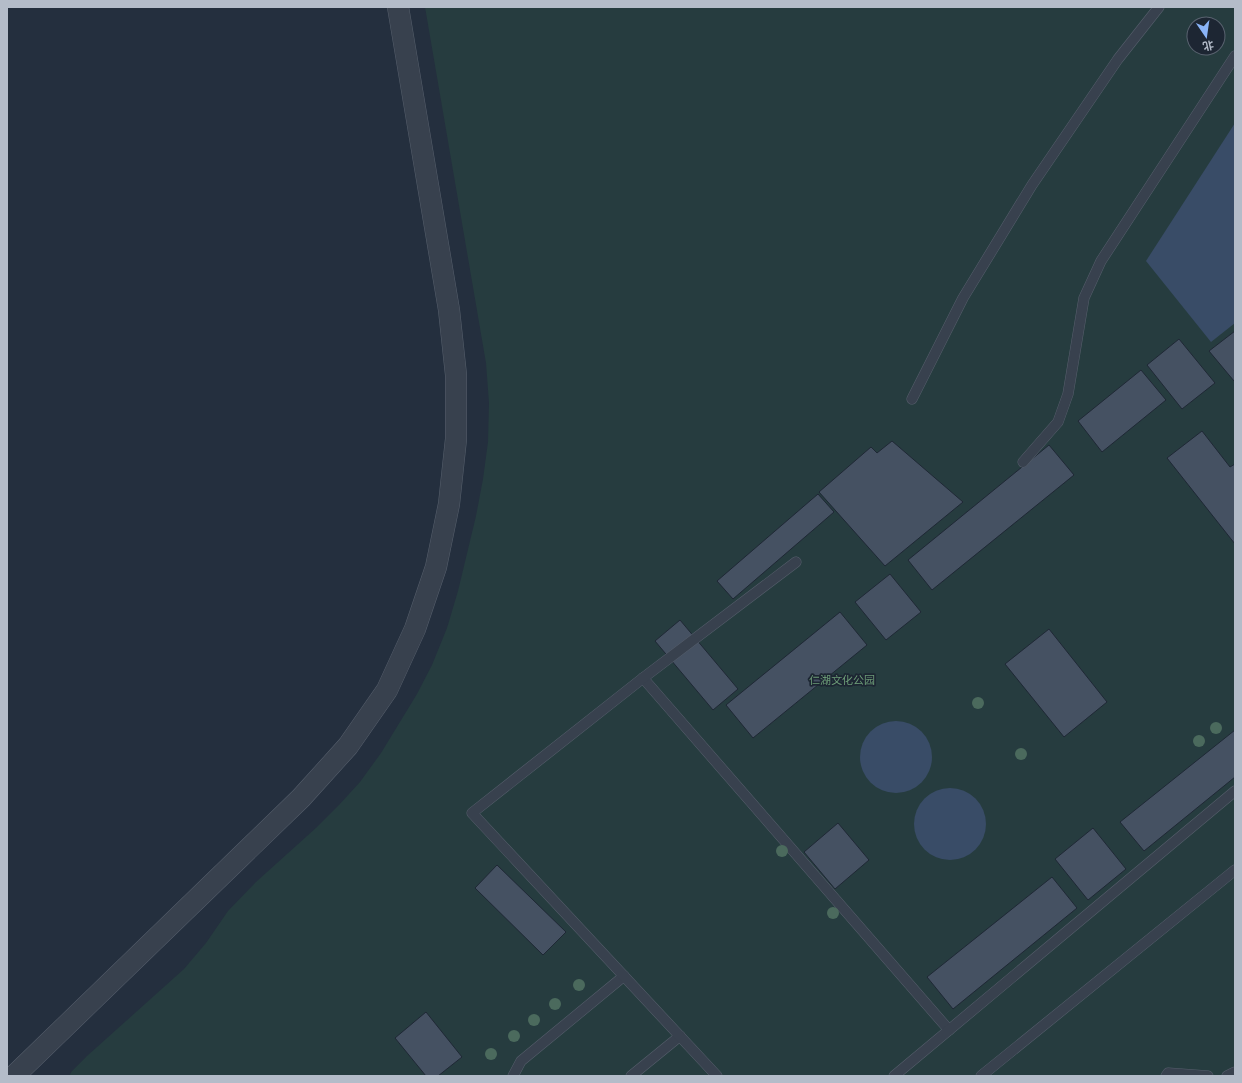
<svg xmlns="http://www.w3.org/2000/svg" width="1242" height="1083" viewBox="0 0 1242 1083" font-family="'Noto Sans','Noto Sans SC',sans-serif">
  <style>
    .green { fill: #263c3f; fill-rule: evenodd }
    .water { fill: #394c67 }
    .building { fill: #455162; stroke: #1f2835 }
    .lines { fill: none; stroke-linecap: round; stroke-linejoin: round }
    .service-casing { stroke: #565f6c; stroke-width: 11 }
    .minor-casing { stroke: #565f6c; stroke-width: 22 }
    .service { stroke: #38414e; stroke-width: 10 }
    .minor { stroke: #38414e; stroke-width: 21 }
    .tree { fill: #4b6a5d }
    .labels { text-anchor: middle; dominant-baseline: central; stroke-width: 3.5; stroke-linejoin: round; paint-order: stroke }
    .park-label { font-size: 11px; fill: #6b9a76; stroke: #1d2633 }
  </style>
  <rect width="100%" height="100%" fill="#242f3e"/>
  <path class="green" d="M425,7h810v1069h-1166l3,-5 15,-15 97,-87 22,-26 22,-32 28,-29 61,-55 22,-22 21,-23 21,-29 36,-59 15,-29 15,-37 11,-37 18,-75 7,-37 5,-37 1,-39 -3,-40zM1194,24h24v24h-24z"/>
  <g class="water">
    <polygon points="1235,123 1235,323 1211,342 1146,261"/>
    <circle cx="896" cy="757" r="36"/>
    <circle cx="950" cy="824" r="36"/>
  </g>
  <g class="building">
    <polygon points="1235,331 1235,380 1234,381 1209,351"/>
    <polygon points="1179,339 1215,383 1182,409 1147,365"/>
    <polygon points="1141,370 1166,400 1102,452 1078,421"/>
    <polygon points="1202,431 1230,467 1235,464 1235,544 1167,458"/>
    <polygon points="892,441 963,502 885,566 819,492 871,447 877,453"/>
    <polygon points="1049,445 1074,475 932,590 908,560"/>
    <polygon points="818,494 834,512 733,599 717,581"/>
    <polygon points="890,574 921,612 886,640 855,602"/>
    <polygon points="840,612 867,645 753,738 726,705"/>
    <polygon points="680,620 738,689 713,710 655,641"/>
    <polygon points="1049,629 1107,702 1064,737 1005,664"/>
    <polygon points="1235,730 1235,777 1144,851 1120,822"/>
    <polygon points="838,823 869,860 835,889 804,852"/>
    <polygon points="1093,828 1126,869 1088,900 1055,859"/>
    <polygon points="497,865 566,932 543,955 475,888"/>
    <polygon points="1052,877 1077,908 953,1009 927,977"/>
    <polygon points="426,1012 462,1057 438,1076 426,1076 395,1038"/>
  </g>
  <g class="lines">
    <g class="service-casing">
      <g id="service">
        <polyline points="912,399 963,298 1032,185 1118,59 1159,7"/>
        <polyline points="1023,462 1058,422 1068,394 1084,298 1101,261 1235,56"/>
        <polyline points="643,678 949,1030"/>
        <polyline points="513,1076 521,1061 624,976"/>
        <polyline points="631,1076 680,1036"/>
        <polyline points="717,1076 472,813 643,678 796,562"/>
        <polyline points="894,1076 1235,791"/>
        <polyline points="981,1076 1235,870"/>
        <polyline points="1166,1076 1168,1073 1208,1076"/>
        <polyline points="1227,1076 1235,1072"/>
      </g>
    </g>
    <g class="minor-casing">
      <polyline id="minor" points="14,1076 301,798 348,746 387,690 415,629 436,567 449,504 456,439 456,375 449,310 398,7"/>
    </g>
    <use href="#service" class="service"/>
    <use href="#minor" class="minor"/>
  </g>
  <g class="tree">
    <circle cx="978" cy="703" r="6"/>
    <circle cx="1216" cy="728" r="6"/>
    <circle cx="1199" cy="741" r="6"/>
    <circle cx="1021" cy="754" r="6"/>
    <circle cx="782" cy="851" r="6"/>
    <circle cx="833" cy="913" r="6"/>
    <circle cx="579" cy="985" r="6"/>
    <circle cx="555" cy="1004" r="6"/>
    <circle cx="534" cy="1020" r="6"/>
    <circle cx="514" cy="1036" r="6"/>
    <circle cx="491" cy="1054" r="6"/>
  </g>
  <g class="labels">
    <g class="park-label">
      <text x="842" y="679">仁湖文化公园</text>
    </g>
  </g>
  <rect width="1242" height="1083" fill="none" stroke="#b4bcc9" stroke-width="16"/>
  <g transform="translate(1206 36) rotate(167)"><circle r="19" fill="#1d2633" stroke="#59626f"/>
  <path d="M0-3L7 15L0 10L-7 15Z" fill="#8ab4f8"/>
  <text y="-6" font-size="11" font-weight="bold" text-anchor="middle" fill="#b4bcc9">北</text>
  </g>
</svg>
